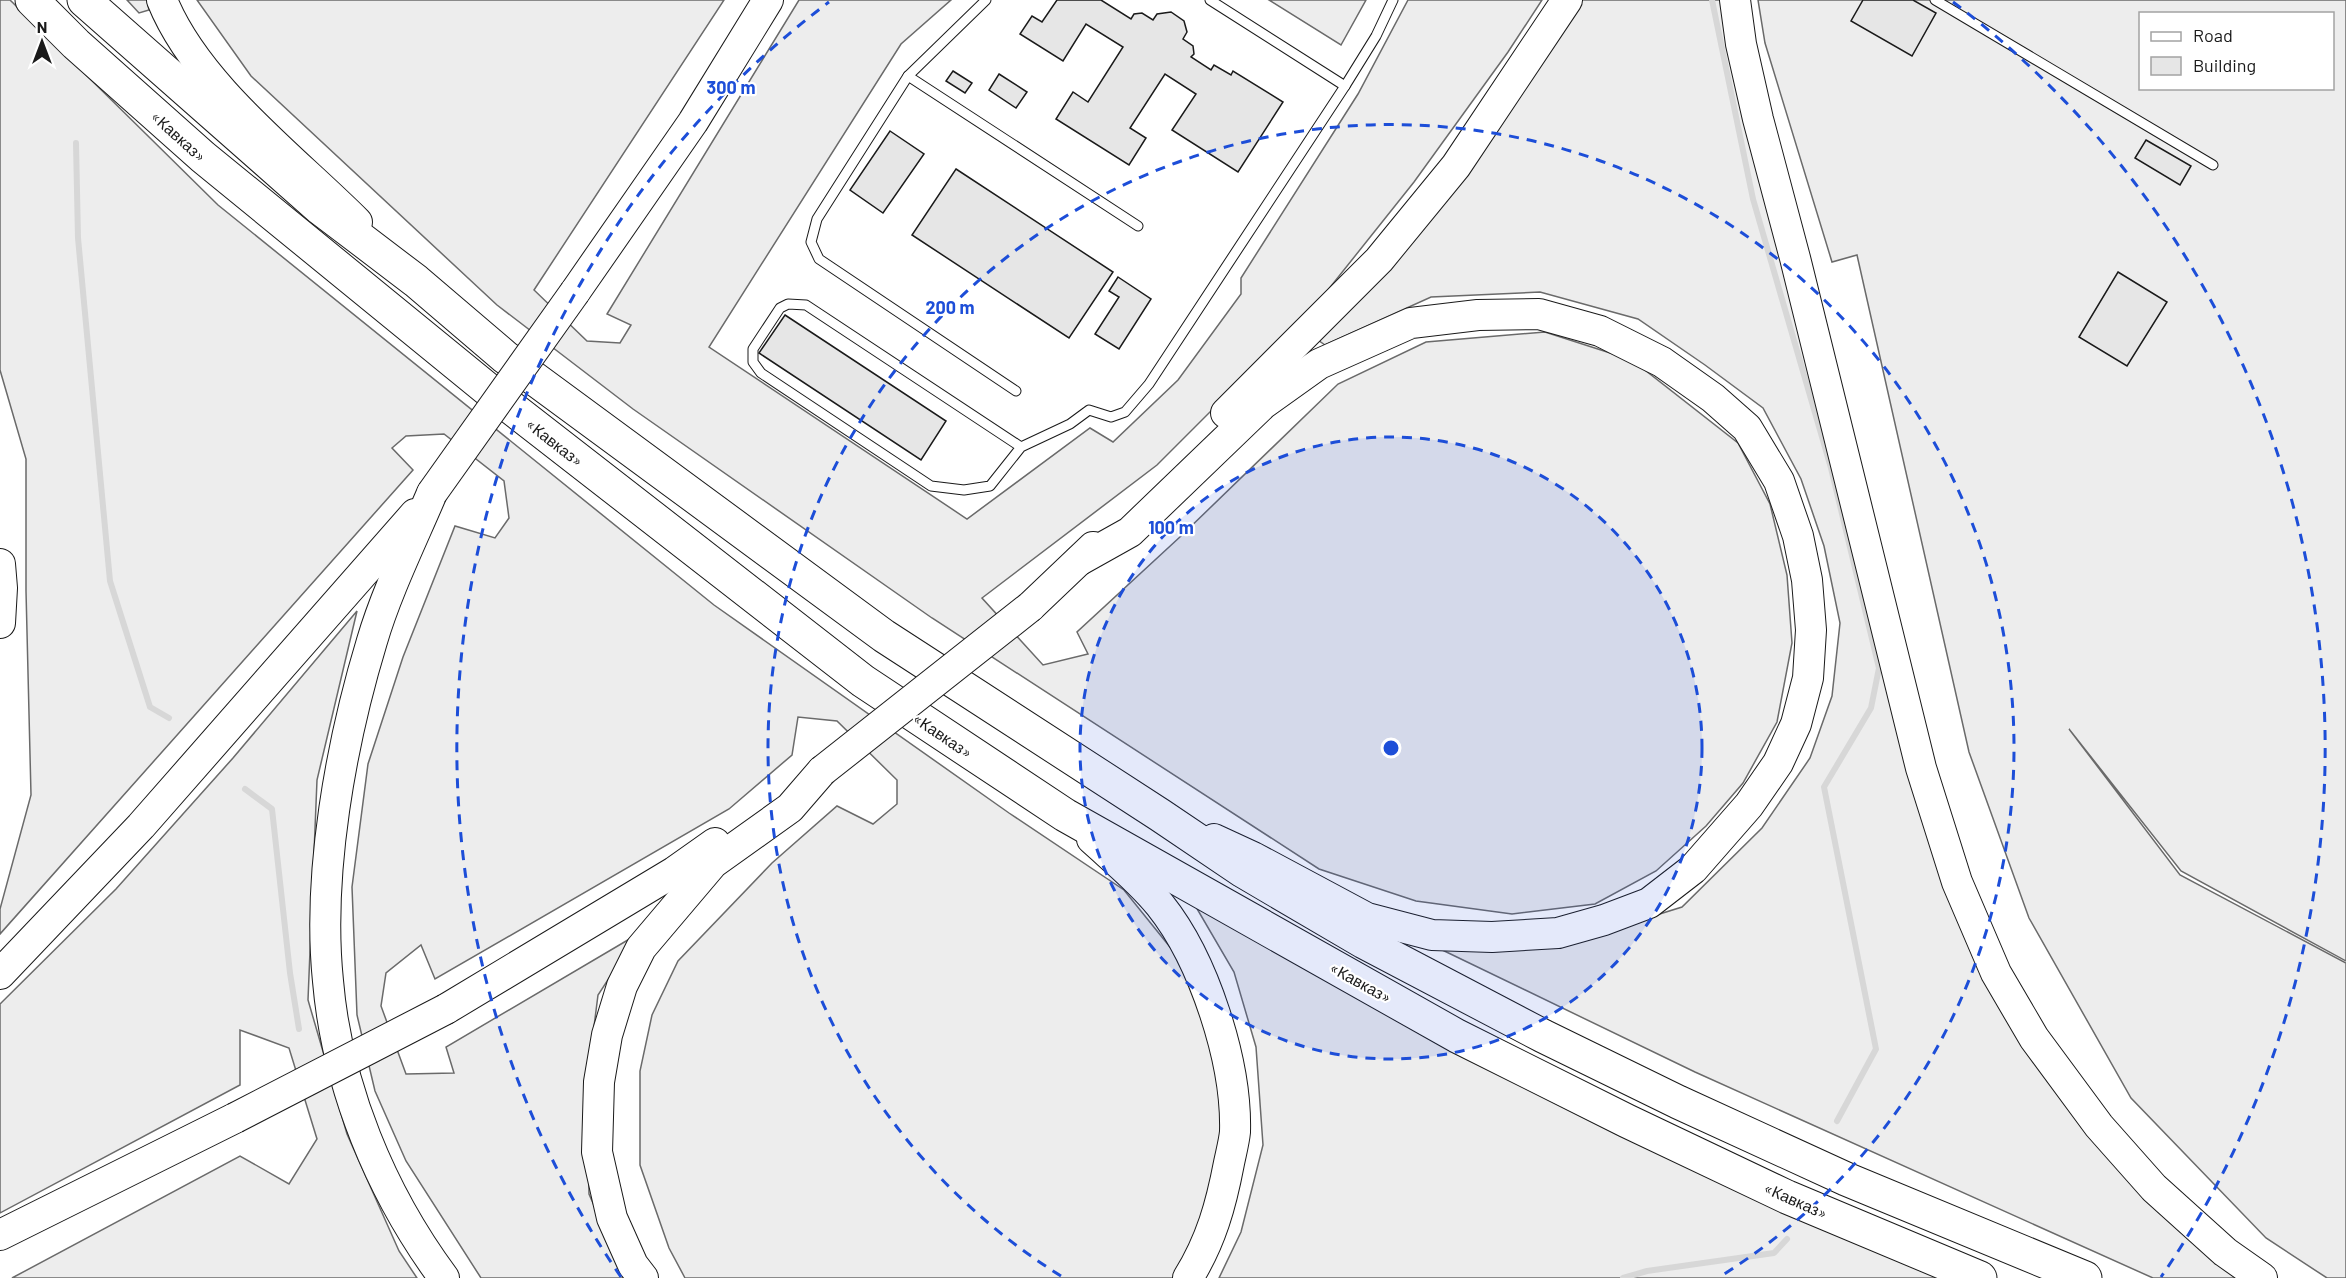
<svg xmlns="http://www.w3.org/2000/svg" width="2346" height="1278" viewBox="0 0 2346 1278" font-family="Barlow,sans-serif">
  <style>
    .built { fill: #ededed; stroke: #6a6a6a; stroke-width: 1.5; fill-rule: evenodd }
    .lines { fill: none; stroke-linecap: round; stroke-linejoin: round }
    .stream { stroke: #d7d7d7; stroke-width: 6 }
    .building { fill: #e6e6e6; stroke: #1a1a1a; stroke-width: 1.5 }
    .lane-casing { stroke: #1a1a1a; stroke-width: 11 }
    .primary-casing { stroke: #1a1a1a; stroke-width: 32 }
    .highway-casing { stroke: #1a1a1a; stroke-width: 35 }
    .lane { stroke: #fff; stroke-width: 9 }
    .primary { stroke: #fff; stroke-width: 30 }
    .highway { stroke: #fff; stroke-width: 33 }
    .primary-bridge-casing { stroke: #1a1a1a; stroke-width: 32; stroke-linecap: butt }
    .primary-bridge { stroke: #fff; stroke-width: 30 }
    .ring { fill: none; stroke: #1d4ed8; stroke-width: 3; stroke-dasharray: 10 8 }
    .labels { text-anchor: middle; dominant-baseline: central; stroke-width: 4.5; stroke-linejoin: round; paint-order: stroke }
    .street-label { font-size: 16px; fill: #1a1a1a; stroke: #fff }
    .centre { fill: #1d4ed8; stroke: #fff; stroke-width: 3 }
    .ring-label { font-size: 18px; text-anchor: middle; font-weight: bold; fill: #1d4ed8; stroke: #fff; stroke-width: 4.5; stroke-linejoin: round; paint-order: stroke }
  </style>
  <rect width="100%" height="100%" fill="#fff"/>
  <g class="built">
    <polygon points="0,0 10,0 218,205 714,605 1009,813 1124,890 1174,952 1218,1042 1227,1125 1210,1214 1177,1278 685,1278 669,1248 640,1165 640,1071 652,1015 678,961 772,863 837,806 873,824 897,804 897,780 837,721 798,717 792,755 729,809 435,979 421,945 386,973 381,1006 406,1074 454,1073 446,1047 638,934 598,995 587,1082 589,1194 626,1278 481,1278 406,1161 375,1091 357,1015 352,887 368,764 403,657 455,526 495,538 509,518 504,481 444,434 406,436 392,448 413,470 0,934 0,909 31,795 26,591 26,459 0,370"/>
    <polygon points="127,0 147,0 149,10 139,13"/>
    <polygon points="197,0 724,0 534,290 587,341 620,343 631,325 607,314 799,0 951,0 901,44 709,347 967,519 1090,428 1113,442 1178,380 1241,294 1241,278 1358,94 1408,0 1542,0 1508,52 1414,182 1312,310 1157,465 982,598 1043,665 1088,654 1077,632 1181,536 1338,384 1426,342 1545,332 1632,360 1738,443 1770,504 1787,575 1792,643 1777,722 1743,783 1706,826 1656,871 1595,904 1512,914 1416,901 1319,869 932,618 633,409 497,305 251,76"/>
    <polygon points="1269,0 1366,0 1341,45"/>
    <polygon points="1580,0 1726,0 1997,1004 2245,1278 2153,1278 1695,1072 1434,946 1586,937 1682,907 1762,828 1810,758 1832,696 1840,623 1824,546 1801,479 1763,408 1705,365 1638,319 1540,292 1431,297 1325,345 1318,340"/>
    <path d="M1758,0h588v961l-165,-90 -112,-142 111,146 166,88v315h-19l-61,-40 -135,-140 -102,-180 -60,-166 -112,-497 -25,7 -67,-219zM2140,14h192v74h-192z"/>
    <polygon points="357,611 317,780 308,1000 347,1134 399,1251 417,1278 12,1278 240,1156 289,1184 317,1139 289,1048 240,1030 240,1085 0,1213 0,1004 116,889 233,758"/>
    <polygon points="1196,907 1939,1278 1219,1278 1241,1232 1263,1145 1256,1047 1234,972"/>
  </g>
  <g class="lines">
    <g class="stream">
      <polyline points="1712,0 1753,199 1831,468 1879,668 1871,708 1824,787 1876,1049 1837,1121"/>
      <polyline points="76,143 78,238 110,581 150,707 169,718"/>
      <polyline points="245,789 272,809 290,973 299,1029"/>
      <polyline points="1623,1278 1647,1271 1774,1253 1787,1239"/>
    </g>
  </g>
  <g class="building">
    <polygon points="1057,0 1101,0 1131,19 1134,14 1142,13 1153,20 1157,14 1171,12 1184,21 1187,32 1183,39 1193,46 1194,54 1191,57 1211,70 1214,65 1231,75 1233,71 1283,102 1238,172 1172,130 1196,94 1165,74 1130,128 1146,138 1129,165 1056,119 1073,92 1088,102 1123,47 1086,24 1063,61 1020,34 1032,16 1042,22"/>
    <polygon points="1863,0 1913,0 1936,13 1912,56 1851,21"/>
    <polygon points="953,71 972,83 965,93 946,81"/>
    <polygon points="999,74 1027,92 1016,108 989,90"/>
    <polygon points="890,131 924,154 883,213 850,190"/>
    <polygon points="2146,140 2191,166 2180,185 2135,158"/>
    <polygon points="956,169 1113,272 1069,338 912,235"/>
    <polygon points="2118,272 2167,302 2127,366 2079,337"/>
    <polygon points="1118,277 1151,299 1119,349 1095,334 1119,297 1109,291"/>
    <polygon points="785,315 946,421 921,460 759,353"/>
  </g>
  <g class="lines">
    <g class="lane-casing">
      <g id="lane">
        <polyline points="986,0 908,76 817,219 811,242 819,259 1016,391"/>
        <polyline points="1210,0 1345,86"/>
        <polyline points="1935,0 2213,165"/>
        <polyline points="908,76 1138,226"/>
        <polyline points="1021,447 806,305 788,304 780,308 753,349 753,362 761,373 931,486 964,490 990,486 1021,447 1070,424 1089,410 1111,417 1125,412 1149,384 1345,86 1376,36 1393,0"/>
      </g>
    </g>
    <g class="primary-casing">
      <g id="primary">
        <path d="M162,0c34,85 130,157 195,222"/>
        <polyline points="1735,0 1741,44 1758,119 1795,258 1921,768 1957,882 1996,973 2034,1038 2099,1126 2154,1188 2225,1252 2262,1278"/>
        <polyline points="575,292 693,122 768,0"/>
        <polyline points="1226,413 1379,260 1456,166 1567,0"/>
        <path d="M432,493c-20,47 -46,100 -60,148 -31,102 -55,233 -44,340 9,106 53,212 116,297"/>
        <polyline points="1080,560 1130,532 1263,404 1319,364 1411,323 1478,315 1539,314 1600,331 1662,362 1713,398 1747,428 1779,481 1798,536 1807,580 1811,630 1808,678 1796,724 1778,763 1749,805 1693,869 1649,903 1604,920 1558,933 1492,937 1432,935 1367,918 1253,857 1214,839"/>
        <polyline points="0,564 2,588 0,623"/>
        <polyline points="1030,607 1093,547"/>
        <path d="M1092,839c23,21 49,42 68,66 44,55 77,157 75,227 -1,10 -4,21 -6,31 -8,42 -18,78 -41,115"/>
        <polyline points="0,974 141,826 415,514"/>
        <polyline points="446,1009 674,872 715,843"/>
        <polyline points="0,1235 235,1118"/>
        <polyline points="643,1278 633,1265 612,1218 597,1152 599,1082 607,1035 622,986 641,948 713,863 790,808 822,771"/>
      </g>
    </g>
    <g class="highway-casing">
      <g id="highway">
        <polyline points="32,0 76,44 203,157 486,388 863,681 1065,815 1457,1036 1627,1121 1787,1197 1980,1278"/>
        <polyline points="84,0 320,208 416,281 505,357 884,636 1160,815 1243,871 1364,942 1543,1036 1678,1102 1846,1179 2085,1278"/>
      </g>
    </g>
    <use href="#lane" class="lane"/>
    <use href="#primary" class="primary"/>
    <use href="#highway" class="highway"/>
    <g class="primary-bridge-casing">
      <g id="primary-bridge">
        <polyline points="432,493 575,292"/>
        <polyline points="822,771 1030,607"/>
        <polyline points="235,1118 446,1009"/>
      </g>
    </g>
    <use href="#primary-bridge" class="primary-bridge"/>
  </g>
  <circle cx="1391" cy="748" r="311" fill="#1d4ed8" fill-opacity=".12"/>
  <g class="ring">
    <circle cx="1391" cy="748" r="311"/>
    <path d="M1061 1276A623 623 0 1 1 1721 1276"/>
    <path d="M621 1277A934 934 0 0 1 829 2M1953 2A934 934 0 0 1 2161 1277"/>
  </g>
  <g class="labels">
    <g class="street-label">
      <text transform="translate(179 136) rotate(42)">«Кавказ»</text>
      <text transform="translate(555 442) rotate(38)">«Кавказ»</text>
      <text transform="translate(943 735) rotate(34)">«Кавказ»</text>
      <text transform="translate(1361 982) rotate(29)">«Кавказ»</text>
      <text transform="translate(1796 1200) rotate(24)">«Кавказ»</text>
    </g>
  </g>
  <circle cx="1391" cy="748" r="9" class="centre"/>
  <g class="ring-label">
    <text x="731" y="94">300 m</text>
    <text x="950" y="314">200 m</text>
    <text x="1171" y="534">100 m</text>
  </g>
  <rect x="2139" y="12" width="195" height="78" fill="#ffffff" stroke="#a3a3a3" stroke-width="1.5"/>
  <rect x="2151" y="32" width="30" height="9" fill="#ffffff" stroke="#a3a3a3" stroke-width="1.5"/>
  <text x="2193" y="42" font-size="18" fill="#1a1a1a">Road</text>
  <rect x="2151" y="57" width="30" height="18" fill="#e6e6e6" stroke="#a3a3a3" stroke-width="1.5"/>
  <text x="2193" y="72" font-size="18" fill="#1a1a1a">Building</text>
  <g transform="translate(42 42)" stroke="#ffffff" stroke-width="4.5" paint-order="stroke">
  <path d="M0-4.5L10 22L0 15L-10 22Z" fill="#1a1a1a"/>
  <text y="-9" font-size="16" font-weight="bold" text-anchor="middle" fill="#1a1a1a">N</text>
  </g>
</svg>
